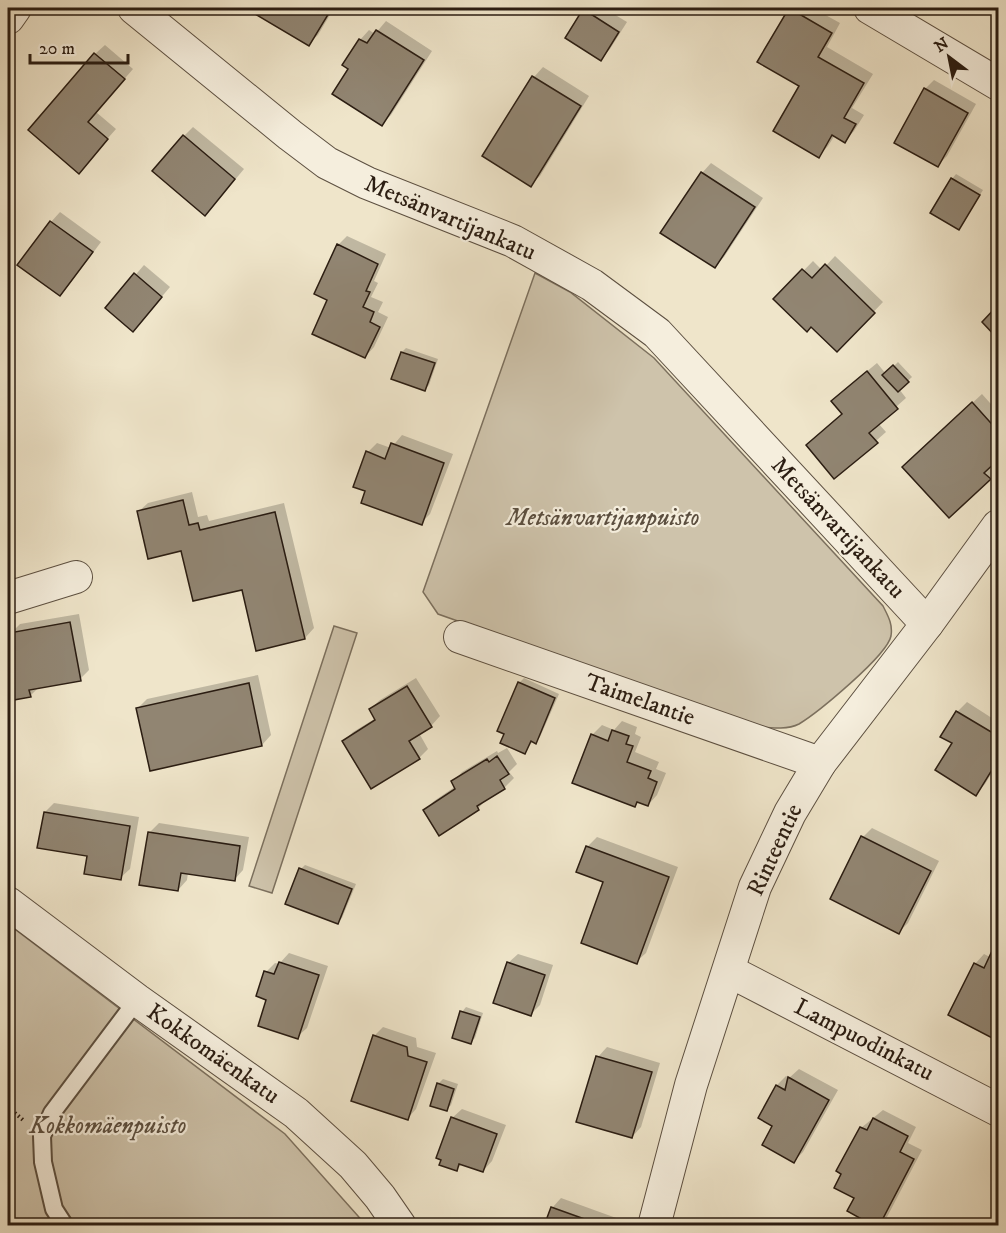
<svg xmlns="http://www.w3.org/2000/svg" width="1006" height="1233" viewBox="0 0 1006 1233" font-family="'IM FELL DW Pica',serif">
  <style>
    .green { fill: #cec3ab; stroke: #7c705e; stroke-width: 1.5 }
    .shadow { fill: #0003 }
    .building { fill: #918572; stroke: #2b1d12; stroke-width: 1.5 }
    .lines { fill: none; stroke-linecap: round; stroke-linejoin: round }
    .lane-casing { stroke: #5c4f40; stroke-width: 20 }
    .street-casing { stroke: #5c4f40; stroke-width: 34 }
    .path { stroke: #2b1d12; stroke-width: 4; stroke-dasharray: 1.5 3; stroke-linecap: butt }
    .lane { stroke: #f5eedd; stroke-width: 16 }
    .street { stroke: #f5eedd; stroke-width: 32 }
    .labels { text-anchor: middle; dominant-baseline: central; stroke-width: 4.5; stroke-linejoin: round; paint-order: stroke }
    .street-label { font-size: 24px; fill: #2b1d12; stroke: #f5eedd }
    .park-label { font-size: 24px; font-style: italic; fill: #5c4f40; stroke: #f5eedd }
  </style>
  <rect width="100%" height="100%" fill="#efe5ca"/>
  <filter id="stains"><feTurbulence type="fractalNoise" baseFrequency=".00333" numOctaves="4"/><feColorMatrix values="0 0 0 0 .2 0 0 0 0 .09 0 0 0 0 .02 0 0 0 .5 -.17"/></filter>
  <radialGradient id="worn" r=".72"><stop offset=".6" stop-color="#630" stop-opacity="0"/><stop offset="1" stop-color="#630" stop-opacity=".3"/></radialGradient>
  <g class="green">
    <path d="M535,273l35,19 84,66 229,248c5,10 10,18 8,30 -4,20 -74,77 -92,88 -12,6 -28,4 -41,3l-320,-113 -15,-22z"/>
    <polygon points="334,626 357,633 272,893 249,886"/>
    <polygon points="8,924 285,1134 366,1225 8,1225"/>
  </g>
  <g class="shadow">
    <polygon points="248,8 334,8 318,35 308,44"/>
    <polygon points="587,8 604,8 627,22 610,49 601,59 585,10"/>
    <polygon points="792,8 813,8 840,23 827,47 873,74 852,108 864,115 854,131 845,141 835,135 828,146 819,156 801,86 790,9"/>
    <polygon points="386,21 432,51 391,115 382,124 350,68 360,40 369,30 375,34"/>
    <polygon points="105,45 133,69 96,112 116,129 78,172 95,54"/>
    <polygon points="543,67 589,96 540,176 530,185 484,155 534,77"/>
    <polygon points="934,80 976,104 947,156 938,165 925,89"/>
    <polygon points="193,127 244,169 214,205 184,136"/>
    <polygon points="711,163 763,198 724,257 715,266 702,173"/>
    <polygon points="956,174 983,190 959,229 952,179"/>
    <polygon points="60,212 101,242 69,285 59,294 19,264 51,222"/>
    <polygon points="347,236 386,254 374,281 378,283 371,297 383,302 378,312 388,317 374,347 365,357 330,300 338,245"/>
    <polygon points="835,256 883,302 837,350 811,325 776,299 813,261 822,270"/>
    <polygon points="144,265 170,287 142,320 107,308"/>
    <polygon points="406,348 438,359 429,385 425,389 393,378 402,352"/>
    <polygon points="898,362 912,377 899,389 906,398 878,423 886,432 835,477 844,414 842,392 877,363 886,374"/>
    <polygon points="982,394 998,412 998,458 993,463 998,470 990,478 913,458"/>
    <polygon points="402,435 453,454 430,514 421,523 368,452 377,443 391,448"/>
    <polygon points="192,492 198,517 207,515 209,521 284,503 314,628 305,638 243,588 182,550 138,512 148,503"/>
    <polygon points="79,614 89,670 80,679 39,687 30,696 8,700 8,645 13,644 11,633 20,624"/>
    <polygon points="258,675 271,735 262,745 138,708 147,699"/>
    <polygon points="416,678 440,716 431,726 419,733 428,749 419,758 344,741 353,732 376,718 370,709 380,700"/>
    <polygon points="524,678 559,694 540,737 535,742 533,741 525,752 519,683"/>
    <polygon points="967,702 998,722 998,763 985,784 976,794 954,742 942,736 957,712"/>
    <polygon points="622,721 637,727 635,734 641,737 635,752 659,762 656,769 666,773 657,795 648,805 639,801 635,806 592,735 602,725 614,730"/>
    <polygon points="507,748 517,764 509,772 514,778 504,788 487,798 478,809 425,810 434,801 456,786 453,782 462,772 497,751 498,753"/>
    <polygon points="54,803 139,817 130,869 120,878 89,855 45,812"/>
    <polygon points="159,823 249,837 243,870 234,880 188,873 187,880 178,890 150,832"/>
    <polygon points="872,828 939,861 908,923 899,932 863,837"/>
    <polygon points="597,837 678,867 646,953 636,962 605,881 578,871 588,846"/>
    <polygon points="305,865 356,884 342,918 338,922 301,869"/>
    <polygon points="998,941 998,1039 950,1014 975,964 984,954 990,957"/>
    <polygon points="289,953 328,966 307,1028 297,1037 266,972 275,963 279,964"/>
    <polygon points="518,954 553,965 540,1005 531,1014 508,963"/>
    <polygon points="466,1007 483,1013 475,1038 470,1042 462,1012"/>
    <polygon points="383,1027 416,1038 417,1047 436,1053 416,1109 407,1119 374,1036"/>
    <polygon points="607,1047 660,1063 641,1127 632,1137 598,1057"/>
    <polygon points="799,1069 838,1090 803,1152 794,1161 774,1126 760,1118 777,1085 786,1076 789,1078"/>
    <polygon points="443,1079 458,1084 451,1105 446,1110 438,1084"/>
    <polygon points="462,1109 506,1125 492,1161 483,1171 463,1163 456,1170 452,1118"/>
    <polygon points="883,1110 916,1127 908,1143 922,1150 887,1217 878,1226 856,1197 843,1173 861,1128"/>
    <polygon points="561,1198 619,1219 617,1226 546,1226 552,1208"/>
  </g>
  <g class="building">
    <polygon points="245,8 332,8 309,46"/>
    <polygon points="789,8 832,33 818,57 864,83 844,118 856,124 845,143 832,135 819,158 773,131 799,86 757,62"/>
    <polygon points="583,9 619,32 601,61 565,38"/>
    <polygon points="376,30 424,60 382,126 332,94 348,69 342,65 359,39 367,43"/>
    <polygon points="94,53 125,79 88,122 108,139 79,174 28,130"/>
    <polygon points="532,76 581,106 531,187 482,156"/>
    <polygon points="924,88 968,113 938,167 894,143"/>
    <polygon points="183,135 235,179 205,216 152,171"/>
    <polygon points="701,172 755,207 715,268 660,233"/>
    <polygon points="951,178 980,195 959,230 930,213"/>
    <polygon points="50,221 93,252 60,296 17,265"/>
    <polygon points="337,244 378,264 366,291 370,292 363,307 374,312 370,322 380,327 365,358 312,334 327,300 314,294"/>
    <polygon points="825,264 875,313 837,352 811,327 807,332 773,299 802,269 812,278"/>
    <polygon points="134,273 162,297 133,332 105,308"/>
    <polygon points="998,305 998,339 982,322"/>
    <polygon points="401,352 435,363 425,391 391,379"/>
    <polygon points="893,365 909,382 898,392 882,375"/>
    <polygon points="867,371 898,409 869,433 878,443 834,479 806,445 842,414 831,401"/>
    <polygon points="972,402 998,431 998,460 984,473 991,479 949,518 902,467"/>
    <polygon points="391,443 444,463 422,525 361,503 365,491 353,487 366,451 385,459"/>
    <polygon points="183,500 189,525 198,523 200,530 275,512 305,639 256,651 242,590 193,601 181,551 148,559 137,511"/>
    <polygon points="70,622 81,681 29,690 31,697 8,701 8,652 13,651 9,633"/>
    <polygon points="518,682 555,698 536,744 531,741 525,754 500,743 504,734 497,731"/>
    <polygon points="249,683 262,746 150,771 136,708"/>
    <polygon points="407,686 432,727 409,741 420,759 371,789 342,741 375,720 369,709"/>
    <polygon points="956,711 998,736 998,760 976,796 935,770 952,743 940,737"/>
    <polygon points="612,730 629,736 626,744 633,746 627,762 651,771 648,778 657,782 648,806 637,802 635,807 572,783 591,734 608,741"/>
    <polygon points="497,756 509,774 500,780 505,789 477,806 479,810 439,836 423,810 455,789 451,781 487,759 489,762"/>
    <polygon points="44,812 130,826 121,880 84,874 87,856 37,848"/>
    <polygon points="148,832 240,846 235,881 181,873 178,891 139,885"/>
    <polygon points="861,836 931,871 899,934 830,899"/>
    <polygon points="586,846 669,877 637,964 581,943 603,882 576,872"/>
    <polygon points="299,868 352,889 338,924 285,904"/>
    <polygon points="998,938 998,1041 948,1015 974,963 984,968"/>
    <polygon points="279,962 319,975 298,1039 258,1026 266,1000 256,996 264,971 274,974"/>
    <polygon points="507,962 545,975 531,1016 493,1003"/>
    <polygon points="460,1011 480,1017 471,1044 452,1038"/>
    <polygon points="373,1035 407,1047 408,1056 427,1062 408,1120 351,1101"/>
    <polygon points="596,1056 652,1072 632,1138 576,1122"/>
    <polygon points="788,1077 829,1100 794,1163 762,1145 772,1126 758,1118 776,1085 785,1090"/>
    <polygon points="437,1083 454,1089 447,1111 430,1106"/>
    <polygon points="451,1117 497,1134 483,1172 459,1164 457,1171 439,1165 441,1160 436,1158"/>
    <polygon points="873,1118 908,1136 900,1152 914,1159 879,1226 874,1226 847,1211 854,1198 834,1188 841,1174 836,1171 860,1127 867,1130"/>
    <polygon points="551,1207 604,1226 544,1226"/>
  </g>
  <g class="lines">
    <g class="lane-casing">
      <polyline id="lane" points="65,1226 54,1209 43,1162 42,1136 52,1113 137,1000"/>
    </g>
    <g class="street-casing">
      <g id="street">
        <polyline points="134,8 290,135 327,163 367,183 513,241 592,285 657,333 927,624"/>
        <polyline points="870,8 998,84"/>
        <polyline points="8,18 15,8"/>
        <polyline points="8,598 76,577"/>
        <polyline points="460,637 820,763"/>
        <polyline points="8,903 137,1000 296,1113 353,1165 380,1197 400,1226"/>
        <polyline points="729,971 998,1110"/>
        <polyline points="654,1226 691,1085 755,887 790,813 820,763 927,624 998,526"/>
      </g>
    </g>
    <polyline class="path" points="8,1107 23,1120"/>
    <use href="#lane" class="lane"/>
    <use href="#street" class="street"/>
  </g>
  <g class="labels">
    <g class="street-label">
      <text transform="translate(450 218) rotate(23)">Metsänvartijankatu</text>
      <text transform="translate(838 528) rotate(47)">Metsänvartijankatu</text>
      <text transform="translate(640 700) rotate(19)">Taimelantie</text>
      <text transform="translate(775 850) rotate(-65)">Rinteentie</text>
      <text transform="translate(864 1040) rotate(27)">Lampuodinkatu</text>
      <text transform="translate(213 1054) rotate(35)">Kokkomäenkatu</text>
    </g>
    <g class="park-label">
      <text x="603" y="518">Metsänvartijanpuisto</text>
      <text x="108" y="1126">Kokkomäenpuisto</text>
    </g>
  </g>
  <rect width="1006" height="1233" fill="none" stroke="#efe5ca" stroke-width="30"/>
  <rect x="9" y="9" width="988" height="1215" fill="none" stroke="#2b1d12" stroke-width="3"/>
  <rect x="15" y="15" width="976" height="1203" fill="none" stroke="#2b1d12" stroke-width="1.5"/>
  <g transform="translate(949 57) rotate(328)" stroke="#f5eedd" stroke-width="4.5" paint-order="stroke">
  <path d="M0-4.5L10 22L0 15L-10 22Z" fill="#2b1d12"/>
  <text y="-9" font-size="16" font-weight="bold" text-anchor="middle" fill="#2b1d12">N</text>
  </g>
  <path d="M30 54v9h98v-9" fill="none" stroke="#2b1d12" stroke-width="3"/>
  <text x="39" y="54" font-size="18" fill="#2b1d12" stroke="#f5eedd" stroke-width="4.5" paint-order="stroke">20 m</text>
  <rect width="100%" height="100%" filter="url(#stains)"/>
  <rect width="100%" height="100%" fill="url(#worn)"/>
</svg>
